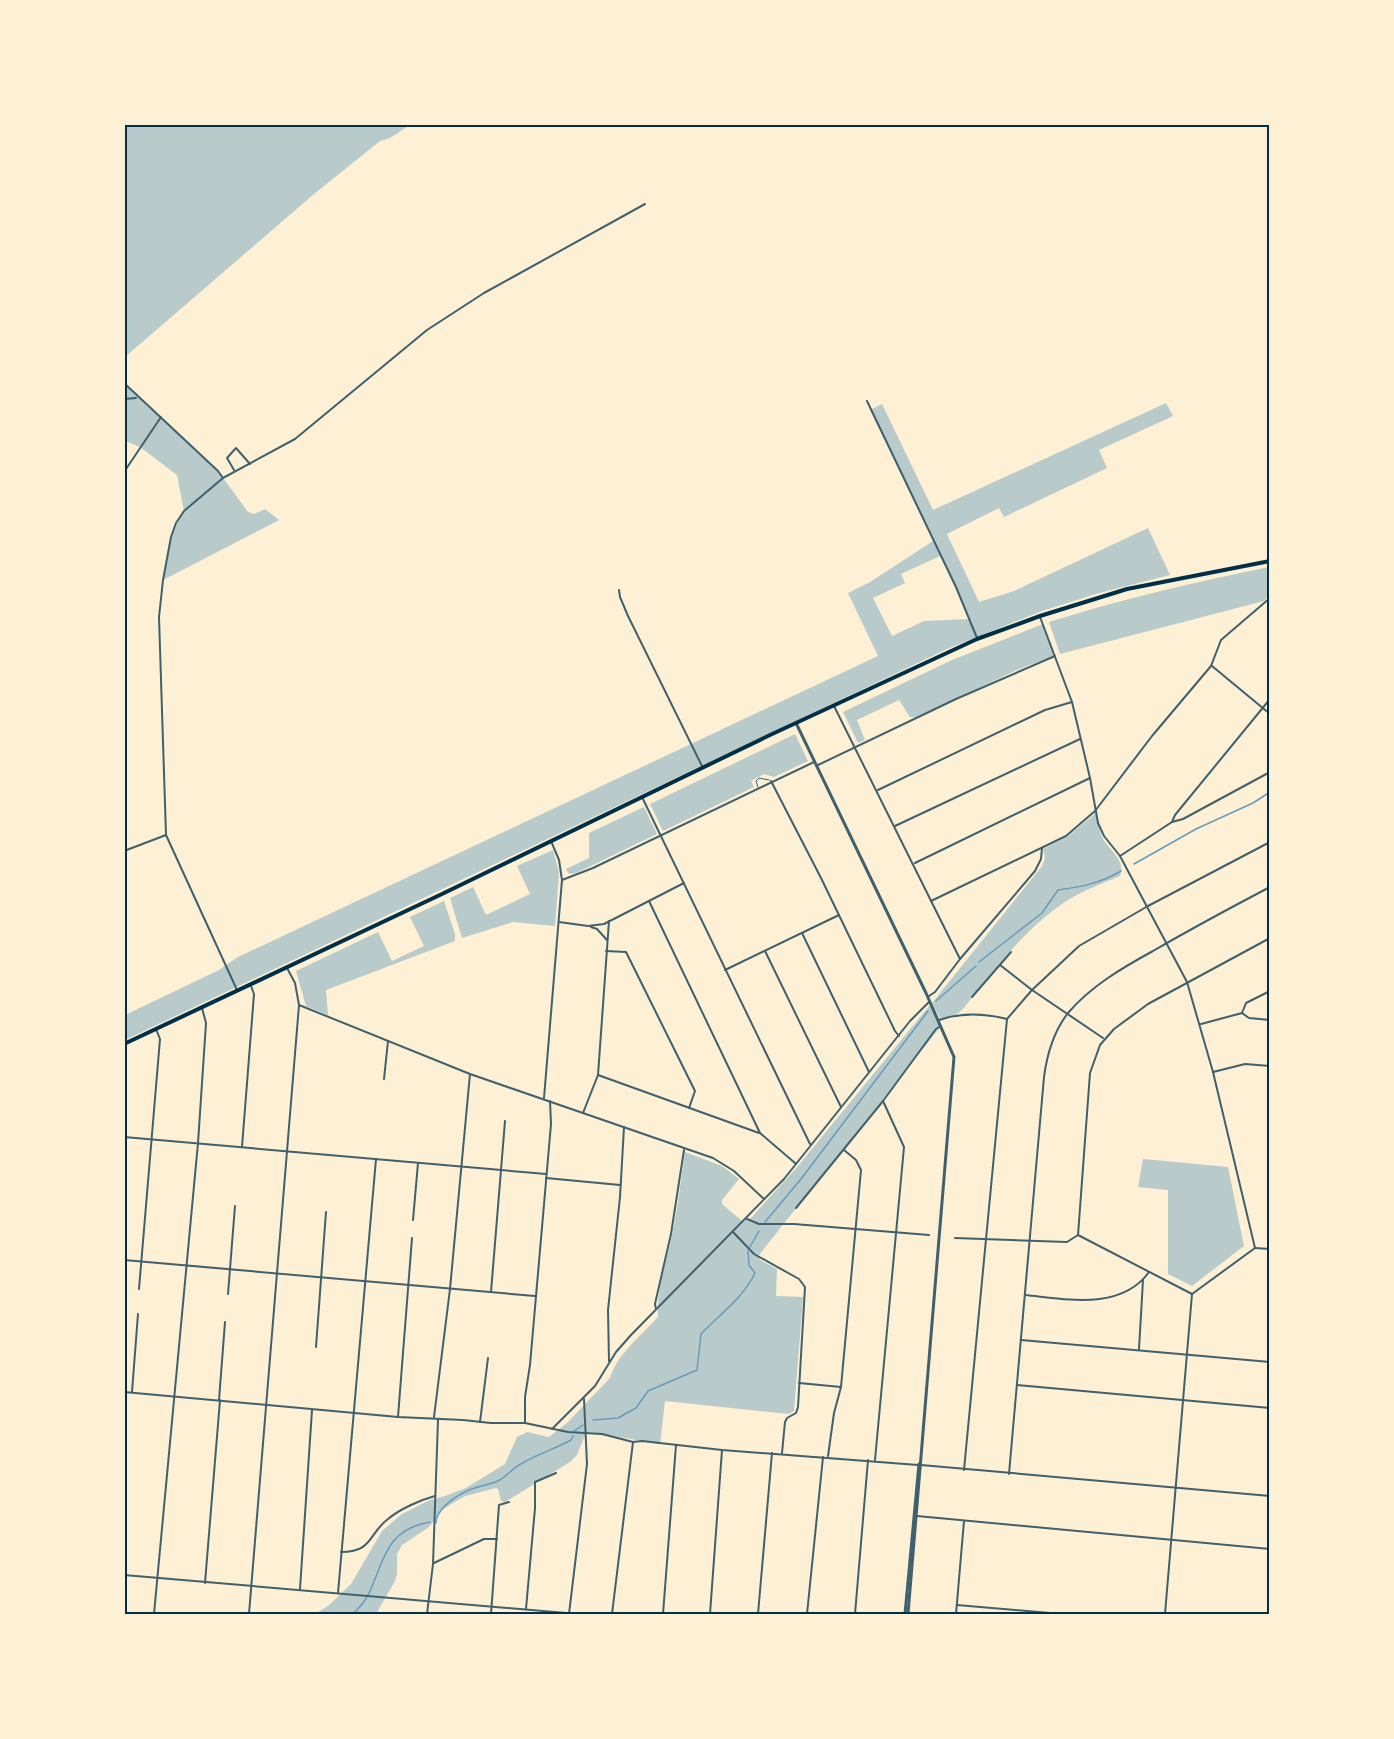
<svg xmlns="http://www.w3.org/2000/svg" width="1394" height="1739" viewBox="0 0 1394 1739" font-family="Mulish,sans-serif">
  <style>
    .green { fill: #b9caca; fill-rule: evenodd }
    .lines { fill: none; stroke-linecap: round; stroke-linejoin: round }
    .stream { stroke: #669bbc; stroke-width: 1.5 }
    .service { stroke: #3f606c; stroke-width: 1 }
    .minor { stroke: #3f606c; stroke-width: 2 }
    .tertiary { stroke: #3f606c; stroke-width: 3 }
    .trunk { stroke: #003049; stroke-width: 4 }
    .neatline { fill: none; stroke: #003049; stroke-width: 2 }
  </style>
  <rect width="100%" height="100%" fill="#fdf0d5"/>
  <g class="green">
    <polygon points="124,125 125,124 410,125 390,138 380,141 314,194 125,357"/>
    <path d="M124,383l94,88 30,41 6,2 11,-5 14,11 -116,60c5,-25 7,-48 21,-69l-7,-36 -37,-28 -15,-6z"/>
    <path d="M1166,403l7,13 -74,34 8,18 -103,49 -5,-9 -52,26 32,68 35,-11 134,-63 22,47 -71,18 -57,18 -95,38 -822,391v-25l94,-45 19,-13 640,-301 -30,-63 22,-11 63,-41 -63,-131 12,-6 51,106zM940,556l30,63 -46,2 -32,15 -19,-38 32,-15 -4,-9z"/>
    <path d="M1269,567v28l-5,6 -204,53 -11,-32c73,-23 146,-40 220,-55z"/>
    <polygon points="1043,624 1054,656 1019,669 916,717 910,717 899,700 857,720 865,740 858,743 843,712 952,660"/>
    <polygon points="795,734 808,761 774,777 764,774 751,781 754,787 663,831 650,804"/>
    <polygon points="644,807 657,834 576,873 569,874 566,869 589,858 589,833"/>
    <path d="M1096,813c2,7 3,17 6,24 7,14 24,22 18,39 -22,9 -46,18 -65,33 -37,28 -65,66 -93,101l-8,6 -13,4 -9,-17 110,-137 3,-8 -2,-9 24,-12z"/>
    <polygon points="553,850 559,872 555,926 513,922 462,938 450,898 473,887 486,915 530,894 517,866"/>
    <polygon points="444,901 455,934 455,941 326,990 328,1015 306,1006 296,971 378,932 392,961 424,946 410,917"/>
    <path d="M930,1005l11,21 -182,229 1,5 17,9 -1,27 27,1 -9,114 -5,3 -124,-13 -5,43 -70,-12 -5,3 -8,20 -7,7 -65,40 -4,-1 -3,-12 -2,-1 -31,8 -22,13 -14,18 -27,18 -5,9v20l-2,7 -19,33h-61l13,-8 23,-22 31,-53 20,-17 28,-14 15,-4 21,-8 39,-24 12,-27 10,-5 22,5 18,-14 43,-45c8,-25 31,-42 48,-61 -2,-28 9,-55 14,-82 6,-28 9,-56 13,-83l37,14 17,13 -17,21v4l20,17 9,-3 47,-52z"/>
    <polygon points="1143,1159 1228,1167 1244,1246 1192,1286 1168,1274 1168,1190 1138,1187"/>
  </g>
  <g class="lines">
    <g class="stream">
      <polyline points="1134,864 1196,829 1253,803 1270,792"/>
      <path d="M979,962l63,-49 16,-23c23,-3 43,-7 63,-19"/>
      <polyline points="936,1001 976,966"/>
      <polyline points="765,1222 801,1179 928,1011"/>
      <polyline points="750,1247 759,1231"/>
      <path d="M593,1420l25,-2 18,-10 12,-17 49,-21 4,-36c19,-20 42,-36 54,-61l-6,-8 -1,-14"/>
      <polyline points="574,1431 583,1425"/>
      <path d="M436,1523c0,-14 20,-27 31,-32 10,-5 22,-6 31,-10 9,-4 14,-13 23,-17 16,-10 34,-15 50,-24l2,-4"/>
      <path d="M352,1614c35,-26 18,-82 78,-92"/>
    </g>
    <polyline class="service" points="758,787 756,781 759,778 769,780"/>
    <g class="minor">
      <polyline points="124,383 218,471 223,478"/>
      <polyline points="124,399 136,398"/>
      <polyline points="867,401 956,587 977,638"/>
      <polyline points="234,470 227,458 236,448 250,464"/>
      <polyline points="124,472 161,417"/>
      <polyline points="619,590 620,597 628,616 702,766"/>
      <polyline points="1040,617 1072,702 1090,778 1098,823 1104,836 1120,856 1187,982 1213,1072 1255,1248"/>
      <polyline points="1212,666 1270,714"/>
      <polyline points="834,706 960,959"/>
      <polyline points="818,765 956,699 1055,656"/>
      <polyline points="771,781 821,878 895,1031 899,1036"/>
      <polyline points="878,790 1045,710 1072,702"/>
      <polyline points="642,797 810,1144"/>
      <polyline points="1172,822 1175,815 1270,699"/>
      <polyline points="895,826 1080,739"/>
      <polyline points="124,851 166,835"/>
      <polyline points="1120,856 1172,822 1183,819 1270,772"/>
      <polyline points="915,863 1090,778"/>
      <polyline points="562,880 593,868 814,762"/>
      <polyline points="649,901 760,1133 795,1163"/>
      <polyline points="931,901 1066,836 1095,811 1152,736 1211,666 1221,640 1270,598"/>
      <polyline points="559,922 588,926 604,924 684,883"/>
      <polyline points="591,927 597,929 607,940"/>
      <polyline points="802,933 869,1072"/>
      <polyline points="606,951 626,952 695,1091 689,1108"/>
      <polyline points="765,951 841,1107"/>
      <polyline points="1000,965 1032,990 1103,1038"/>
      <polyline points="725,970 839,915"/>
      <polyline points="237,990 166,835 159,617 163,580 171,537 176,523 184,511 223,478 295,439 427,330 484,293 645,204"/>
      <polyline points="929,996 935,992 960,959 1035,871 1041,859 1042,848"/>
      <polyline points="972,997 1011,952"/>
      <polyline points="299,1005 470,1074 713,1158 734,1171 764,1199"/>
      <polyline points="1242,1013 1246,1003 1270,991"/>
      <polyline points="1242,1013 1249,1018 1270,1020"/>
      <path d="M939,1020c23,-8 45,-7 68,-1"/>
      <polyline points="1201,1024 1242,1013"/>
      <polyline points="1213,1072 1245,1064 1270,1066"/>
      <polyline points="598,1075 759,1133"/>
      <polyline points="384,1079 388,1041"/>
      <polyline points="544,1098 562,880 559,860 551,841"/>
      <polyline points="583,1113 598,1075 609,921"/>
      <polyline points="124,1137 546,1174"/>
      <polyline points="242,1147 254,994 251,986"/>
      <polyline points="546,1178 620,1185"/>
      <polyline points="796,1208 883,1101 936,1029 941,1026"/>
      <polyline points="747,1219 759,1224 794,1224 929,1235"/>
      <polyline points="413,1220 418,1163"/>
      <polyline points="733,1232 754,1254 799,1279 805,1287 798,1407 796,1413 787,1418 785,1422 782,1453"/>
      <polyline points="1078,1235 1090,1073 1100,1045 1114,1029 1148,1004 1270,938"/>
      <polyline points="1078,1235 1192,1294"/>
      <polyline points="955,1238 1067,1242 1078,1235"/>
      <polyline points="1255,1248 1270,1249"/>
      <polyline points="124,1260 535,1296"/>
      <polyline points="139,1289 160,1039 156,1029"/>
      <polyline points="491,1292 505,1121"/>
      <polyline points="228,1294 235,1206"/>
      <path d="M1025,1295c41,4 96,16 124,-23"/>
      <polyline points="656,1309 655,1304 671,1234 684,1150"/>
      <polyline points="1021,1340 1270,1362"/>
      <polyline points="316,1347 326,1212"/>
      <polyline points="1139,1349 1143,1280"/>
      <polyline points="609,1361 608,1310 620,1197 624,1127"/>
      <polyline points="799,1383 841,1387"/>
      <polyline points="1017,1385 1270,1408"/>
      <polyline points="124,1392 398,1417 463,1420 491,1423 525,1423 568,1432 602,1434 633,1442 642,1441 722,1450 918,1465"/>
      <polyline points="132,1392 138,1314"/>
      <polyline points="219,1400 225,1322"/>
      <polyline points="398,1417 412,1238"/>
      <polyline points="434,1417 450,1289 470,1074"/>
      <polyline points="480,1422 488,1358"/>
      <polyline points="525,1423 525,1397 530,1365 551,1124 550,1101"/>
      <polyline points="552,1429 595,1386 616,1352 631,1335 784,1179 910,1021 930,1001"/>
      <polyline points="828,1456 834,1413 841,1387 861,1170 856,1160 844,1150"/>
      <polyline points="875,1460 904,1147 883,1101"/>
      <polyline points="921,1465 1270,1496"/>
      <polyline points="964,1470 1007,1019 1032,990 1079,946 1148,906 1270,842"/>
      <path d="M1009,1474l35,-397c3,-23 10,-46 24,-64 23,-27 54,-45 85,-62 38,-22 77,-43 117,-64"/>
      <polyline points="124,1475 126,1460"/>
      <polyline points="917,1516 1270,1549"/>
      <path d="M341,1552c32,0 27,-18 47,-33 12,-10 32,-19 47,-23"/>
      <polyline points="434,1563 484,1539 497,1539"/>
      <polyline points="124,1575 578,1614"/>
      <polyline points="205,1583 220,1400"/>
      <polyline points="300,1589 312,1410"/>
      <polyline points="338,1593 376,1159"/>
      <polyline points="957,1605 1061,1614"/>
      <polyline points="526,1609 535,1508 535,1482 556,1473"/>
      <polyline points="154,1614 198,1143 206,1023 202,1008"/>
      <polyline points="249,1614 299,1005 295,983 287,968"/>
      <polyline points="427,1614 433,1564 438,1420"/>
      <polyline points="491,1614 499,1505 509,1502"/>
      <polyline points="569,1614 587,1464 584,1399"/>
      <polyline points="612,1614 633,1442"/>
      <polyline points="663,1614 676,1445"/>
      <polyline points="710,1614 722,1450"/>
      <polyline points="758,1614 772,1453"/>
      <polyline points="807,1614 823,1457"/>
      <polyline points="855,1614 868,1460"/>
      <polyline points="956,1614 964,1521"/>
      <polyline points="1165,1614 1192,1294 1255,1248"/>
    </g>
    <g class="tertiary">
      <polyline points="796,723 926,993 954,1057 908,1614"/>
      <polyline points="905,1614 919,1464"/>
    </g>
    <polyline class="trunk" points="124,1044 442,894 770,735 977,639 1040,616 1127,589 1270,561"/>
  </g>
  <rect width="1394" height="1739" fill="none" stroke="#fdf0d5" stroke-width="252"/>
  <rect x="126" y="126" width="1142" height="1487" class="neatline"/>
</svg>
